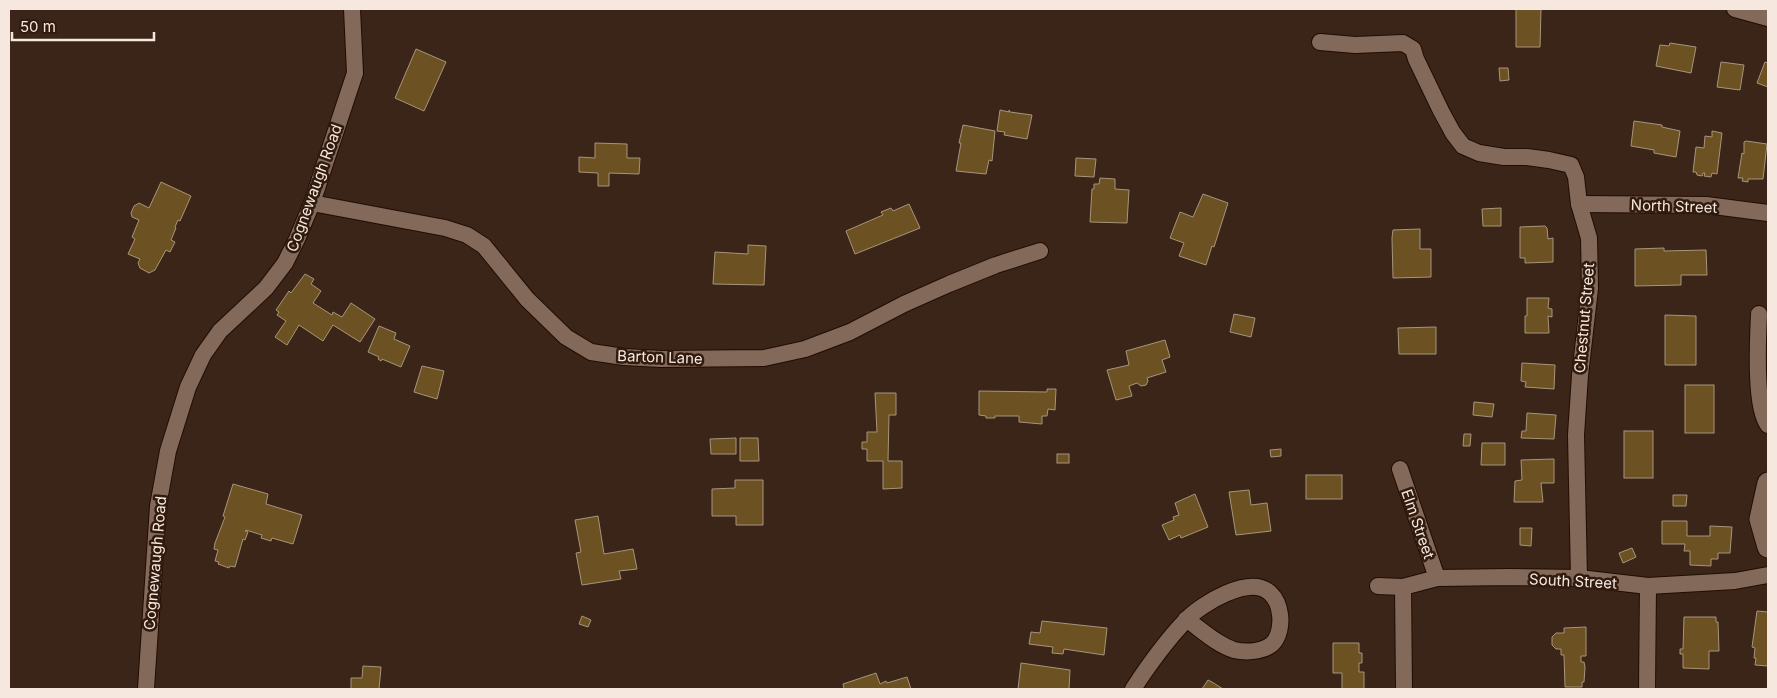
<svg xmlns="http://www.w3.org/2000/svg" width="1777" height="698" viewBox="0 0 1777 698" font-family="Inter,sans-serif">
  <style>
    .building { fill: #6c5123; stroke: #a6957c }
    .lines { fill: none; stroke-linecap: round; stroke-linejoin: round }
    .minor-casing { stroke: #210d03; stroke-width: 18 }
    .tertiary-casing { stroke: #210d03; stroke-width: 23 }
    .minor { stroke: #83695a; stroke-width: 16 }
    .tertiary { stroke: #83695a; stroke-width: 21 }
    .labels { text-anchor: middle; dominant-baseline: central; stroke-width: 5; stroke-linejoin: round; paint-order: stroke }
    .street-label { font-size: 15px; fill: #f7e8df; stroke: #311b0f }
  </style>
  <rect width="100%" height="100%" fill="#3b2518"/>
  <g class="building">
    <polygon points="1516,9 1541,9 1540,47 1516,47"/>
    <polygon points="1670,43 1696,47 1691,73 1656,66 1660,45 1669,46"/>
    <polygon points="416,49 446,62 424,111 395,98"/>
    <polygon points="1721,62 1744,65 1740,90 1717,87"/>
    <polygon points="1765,62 1768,63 1768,87 1757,83"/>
    <polygon points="1499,68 1508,68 1509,80 1500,81"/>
    <polygon points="1000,110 1009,112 1009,110 1010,112 1032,115 1027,139 1004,135 1005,132 997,131"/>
    <polygon points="1634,121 1662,125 1662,127 1680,131 1676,157 1654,153 1654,150 1631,146"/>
    <polygon points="963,125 995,131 992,161 989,160 986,174 956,171 961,143 959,143"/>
    <polygon points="1712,131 1722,133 1717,174 1712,173 1711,177 1704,176 1705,173 1703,173 1702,176 1697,175 1696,172 1693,172 1696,147 1704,148 1705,136 1712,137"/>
    <polygon points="1746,141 1767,144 1763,179 1748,179 1748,182 1742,181 1743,178 1738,178 1742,153 1744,154 1744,142"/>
    <polygon points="595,143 627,144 627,158 640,158 639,174 609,173 609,186 598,186 598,173 579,172 579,157 595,158"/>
    <polygon points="1076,158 1096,159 1094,177 1075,176"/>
    <polygon points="1100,178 1115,179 1115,189 1129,190 1127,223 1090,222 1092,189 1094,189 1094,184 1099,184"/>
    <polygon points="161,182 191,196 180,221 178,220 175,227 176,228 171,240 175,242 170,252 166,250 155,270 149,273 140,268 138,263 140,259 128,254 135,239 132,237 139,220 132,217 131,213 134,206 139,203 149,208"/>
    <polygon points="1203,194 1228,203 1214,247 1212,246 1206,265 1179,256 1184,243 1170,238 1180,212 1193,217"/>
    <polygon points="909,204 920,228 855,254 846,231 883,215 881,212 891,208 893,211"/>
    <polygon points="1501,208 1501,226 1483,226 1482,209"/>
    <polygon points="1545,226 1547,228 1548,239 1553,238 1553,262 1525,263 1525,258 1520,258 1520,227"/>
    <polygon points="1420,229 1420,249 1431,249 1431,277 1393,278 1392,238 1393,230"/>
    <polygon points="748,245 766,246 764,285 713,284 715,252 748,254"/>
    <polygon points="1664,248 1664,251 1706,250 1707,275 1681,275 1681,285 1635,286 1635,249"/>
    <polygon points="305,274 314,279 311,284 321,291 313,303 332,315 333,312 342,317 351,303 375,319 360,342 333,325 323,341 299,325 287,345 275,337 286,321 277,315 279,312 276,310 289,291 291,293"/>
    <polygon points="1527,298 1549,298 1548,308 1552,309 1552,317 1548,316 1549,333 1525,333 1525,316 1527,316"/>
    <polygon points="1234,314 1255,318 1251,337 1230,332"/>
    <polygon points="1665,315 1696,316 1696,365 1665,365"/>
    <polygon points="379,326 396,333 394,339 410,346 401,367 382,359 381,361 378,359 379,357 368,352"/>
    <polygon points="1436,327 1436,354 1399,354 1398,328"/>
    <polygon points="1165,340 1170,357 1162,360 1166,372 1147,378 1148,381 1146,385 1141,386 1137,383 1129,386 1132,396 1116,400 1107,370 1129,365 1126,351"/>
    <polygon points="1522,363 1555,365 1554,389 1525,387 1526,382 1521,381"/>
    <polygon points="422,366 444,371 437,399 414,392"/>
    <rect x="1685" y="385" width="29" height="48"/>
    <polygon points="1047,389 1056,389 1055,410 1048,409 1047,416 1042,416 1042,424 1019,422 1019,416 995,416 995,418 986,418 986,416 979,415 979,391 1047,392"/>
    <polygon points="875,393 896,393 896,415 889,415 888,461 902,461 902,488 883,489 883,461 867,461 867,449 862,449 862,442 867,442 867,432 877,432"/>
    <polygon points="1474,402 1494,404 1492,417 1473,415"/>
    <polygon points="1527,413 1556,415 1554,439 1521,438 1522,431 1526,431"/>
    <rect x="1624" y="431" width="29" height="47"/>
    <polygon points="1464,434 1471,434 1470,446 1463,446"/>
    <polygon points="736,438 736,454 711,454 710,439"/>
    <polygon points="740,438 758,438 759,461 740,461"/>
    <polygon points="1482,443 1505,443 1505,465 1481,465"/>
    <polygon points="1281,449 1281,456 1271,457 1270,450"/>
    <rect x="1057" y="454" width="12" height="9"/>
    <polygon points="1554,459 1554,483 1541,483 1543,502 1514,502 1515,481 1522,480 1521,460"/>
    <rect x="1306" y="475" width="36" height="24"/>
    <polygon points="735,480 763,480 763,525 736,525 736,516 712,516 712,489 735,488"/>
    <polygon points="233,484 268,494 266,504 302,515 293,544 272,538 271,541 261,538 262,535 246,530 245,531 248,532 245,540 243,539 235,567 230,566 229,568 218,564 219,562 215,561 218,550 214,549 215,543 225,517 223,516"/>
    <polygon points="1249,490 1251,505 1267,503 1271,531 1236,535 1229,492"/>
    <polygon points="1195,494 1208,527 1181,538 1180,535 1169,540 1162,525 1174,520 1173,517 1179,515 1175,503"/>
    <polygon points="1673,495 1687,495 1686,506 1673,506"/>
    <polygon points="598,516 604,554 633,549 637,569 619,571 621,579 582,585 576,553 581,552 575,520"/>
    <polygon points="1662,521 1687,521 1687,536 1710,536 1710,526 1732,527 1730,553 1718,553 1718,559 1711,559 1711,566 1690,565 1690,551 1684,551 1685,544 1662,544"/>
    <polygon points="1520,528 1532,528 1531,546 1520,545"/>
    <polygon points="1632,548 1636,557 1623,563 1619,553"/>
    <polygon points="1757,611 1768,612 1768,666 1755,665 1756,658 1754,658 1755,648 1752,647"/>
    <polygon points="582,616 591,620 588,627 579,624"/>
    <polygon points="1684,617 1716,617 1716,622 1718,622 1719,651 1709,651 1709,669 1683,668 1683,654 1680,654 1680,649 1683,649"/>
    <polygon points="1042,621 1107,628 1104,655 1064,649 1063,654 1052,653 1053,647 1029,644 1031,632 1040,633"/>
    <polygon points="1586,627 1586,656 1581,656 1581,662 1584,662 1585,667 1584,682 1582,682 1582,687 1565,687 1564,655 1561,655 1561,649 1556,649 1552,645 1552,637 1556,633 1564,633 1564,628"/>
    <polygon points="1333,643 1359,643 1359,653 1362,653 1362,663 1359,663 1359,672 1364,672 1364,689 1342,689 1342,673 1333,673"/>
    <polygon points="1021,663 1070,670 1069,689 1018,689"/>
    <polygon points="363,666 381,667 379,689 351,689 351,678 362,678"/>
    <polygon points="876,673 880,684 886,681 887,683 907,677 911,689 844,689 843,684"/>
    <polygon points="1208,680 1212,682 1223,689 1202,689"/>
  </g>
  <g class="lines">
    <g class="minor-casing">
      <g id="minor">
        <polyline points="1735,9 1768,18"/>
        <polyline points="1320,42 1355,45 1403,43 1413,49 1416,59 1441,111 1453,133 1463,146 1479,153 1504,157 1527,157 1549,160 1571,165 1576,177 1579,204 1589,238 1590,288 1580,375 1576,435 1579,578"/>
        <polyline points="312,203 445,228 467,235 484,246 527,299 566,337 591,352 624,357 661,359 764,358 805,349 850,332 904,304 949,284 996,265 1040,251"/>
        <polyline points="1579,204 1706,205 1768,213"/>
        <path d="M1759,314c-1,24 -5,93 9,111"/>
        <polyline points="1400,469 1437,578"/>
        <polyline points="1378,586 1403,587 1437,578 1510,577 1579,578 1648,586 1735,581 1768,575"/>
        <polyline points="1403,587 1404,689"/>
        <polyline points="146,689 158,506 168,451 188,387 203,355 220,331 266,288 285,263 297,239 312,203 355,73 352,9"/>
        <path d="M1133,689c15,-23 34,-49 53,-69 15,-16 64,-46 84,-27 12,11 13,33 6,46 -7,13 -29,14 -42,11 -18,-6 -32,-20 -48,-31"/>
        <polyline points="1647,689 1648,586"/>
      </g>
    </g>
    <g class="tertiary-casing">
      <polyline id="tertiary" points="1768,483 1760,519 1768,547"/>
    </g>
    <use href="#minor" class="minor"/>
    <use href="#tertiary" class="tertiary"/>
  </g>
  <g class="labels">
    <g class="street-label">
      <text transform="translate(314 188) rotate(-70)">Cognewaugh Road</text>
      <text transform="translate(1674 206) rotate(2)">North Street</text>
      <text transform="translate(1584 318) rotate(-85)">Chestnut Street</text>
      <text transform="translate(660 357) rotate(2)">Barton Lane</text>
      <text transform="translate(1418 524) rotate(71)">Elm Street</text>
      <text transform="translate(155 563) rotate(-85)">Cognewaugh Road</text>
      <text transform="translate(1573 581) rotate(3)">South Street</text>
    </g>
  </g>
  <rect width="1777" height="698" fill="none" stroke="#f7e8df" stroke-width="20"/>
  <path d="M12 32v8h142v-8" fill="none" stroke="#f7e8df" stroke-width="2.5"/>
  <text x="20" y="32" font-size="15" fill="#f7e8df" stroke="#311b0f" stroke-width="4" paint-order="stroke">50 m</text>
</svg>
